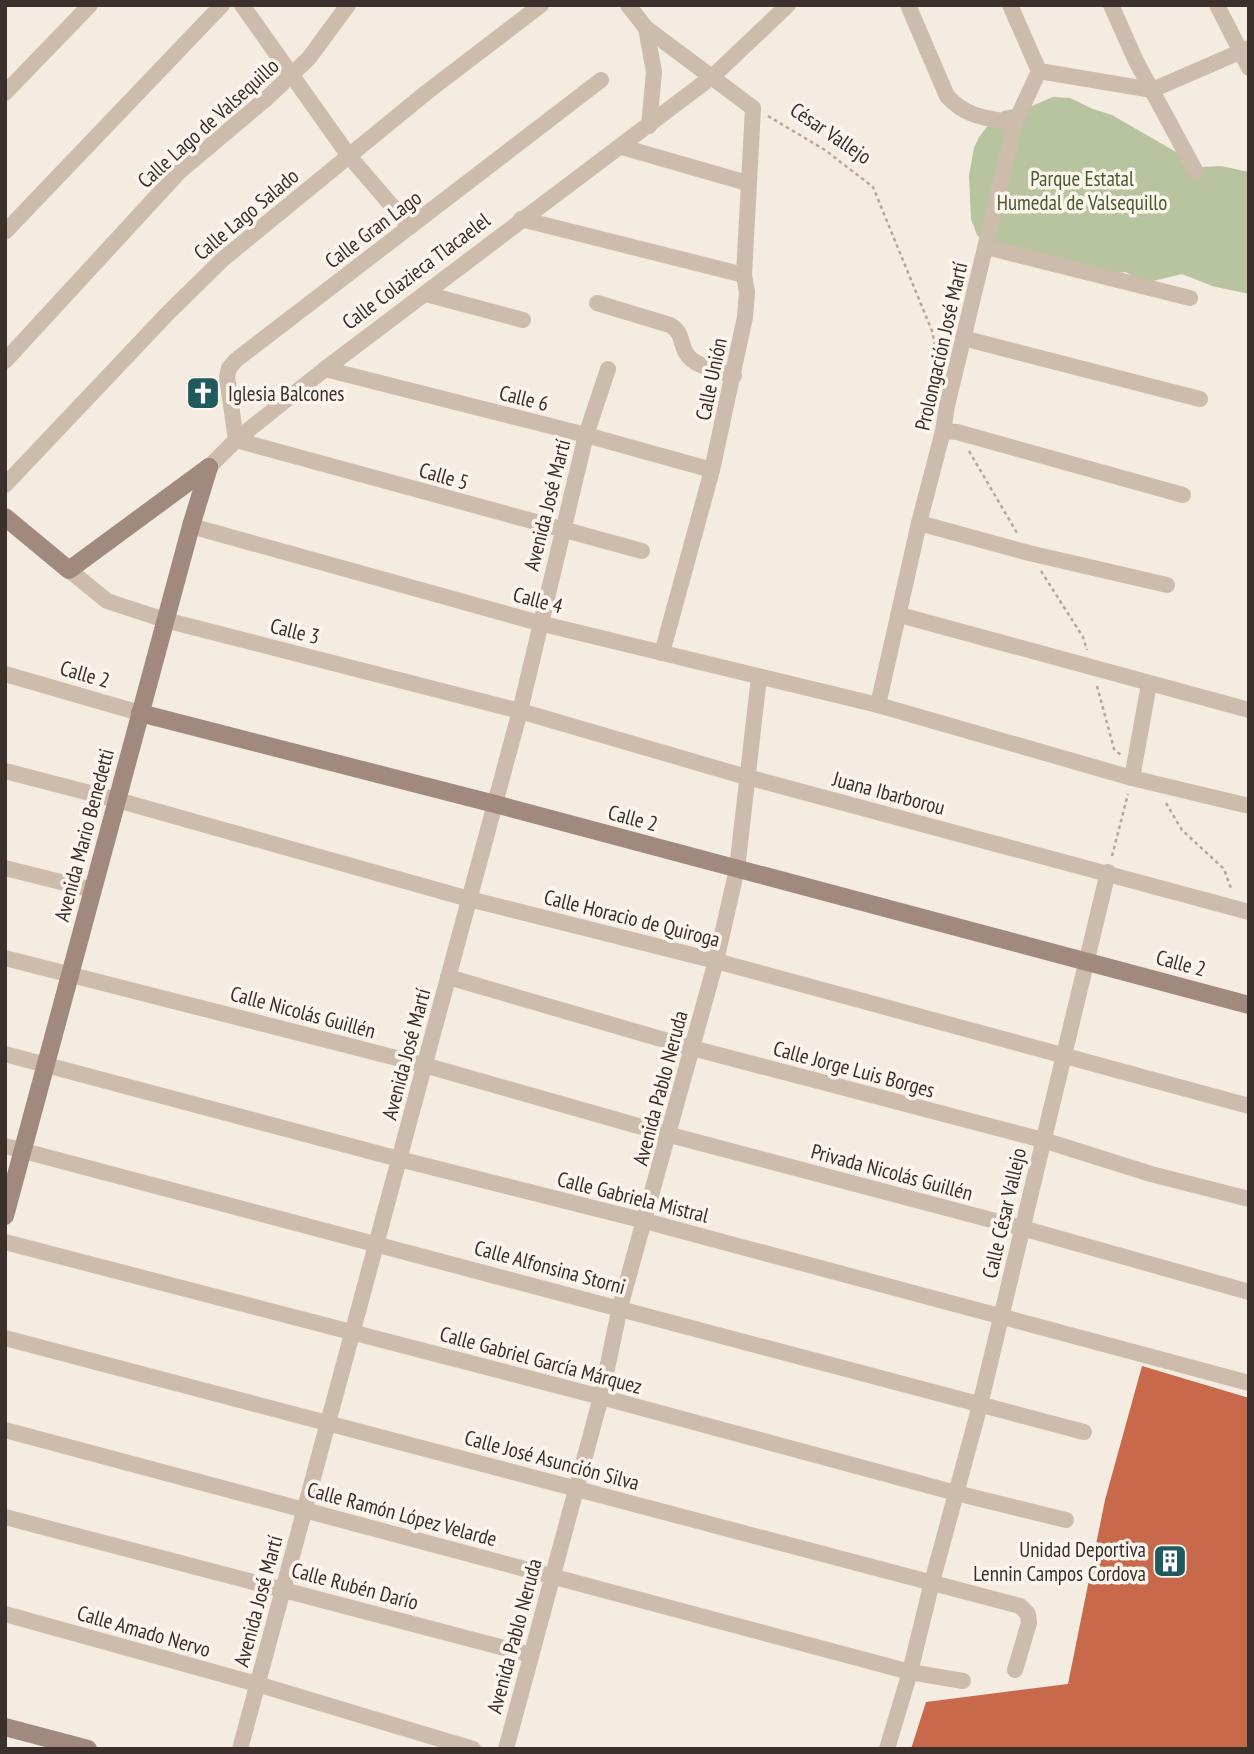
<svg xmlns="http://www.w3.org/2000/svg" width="1254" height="1754" viewBox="0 0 1254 1754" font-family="'PT Sans Narrow',sans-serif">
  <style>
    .park { fill: #b8c4a0 }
    .building { fill: #c8694b }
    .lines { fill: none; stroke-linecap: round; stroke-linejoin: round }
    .path { stroke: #b9a596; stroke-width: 2.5; stroke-dasharray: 3.5 3.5; stroke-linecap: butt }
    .street { stroke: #cdbbac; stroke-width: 16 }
    .secondary { stroke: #a18a7d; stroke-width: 18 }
    .labels { text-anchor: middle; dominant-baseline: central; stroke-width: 7; stroke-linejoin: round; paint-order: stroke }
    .street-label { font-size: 21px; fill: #3b302b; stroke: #fbf5ee }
    .park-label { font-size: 21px; fill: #4a5a2e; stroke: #fbf5ee }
    .poi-label { font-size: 21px; fill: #3b302b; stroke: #fbf5ee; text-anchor: start }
  </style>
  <rect width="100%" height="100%" fill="#f4ebe1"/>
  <polygon class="park" points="1053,97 1070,98 1093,109 1112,115 1202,167 1221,166 1249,172 1249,294 1212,286 1182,274 1153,281 1140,279 1125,272 1086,278 990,247 977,235 971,219 969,175 974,148 979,137 993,119 1003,111 1032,106"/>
  <polygon class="building" points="1142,1366 1249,1398 1249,1749 911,1749 926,1702 1068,1684 1105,1500"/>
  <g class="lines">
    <g class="path">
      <polyline points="768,116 825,150 873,187 932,331 939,366"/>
      <polyline points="969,451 1017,533"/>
      <polyline points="1041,571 1083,637 1087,650"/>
      <polyline points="1097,686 1114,749 1121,755"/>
      <polyline points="1166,803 1182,830 1224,869 1232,891"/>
      <polyline points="1112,856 1128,794"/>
    </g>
    <g class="street">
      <polyline points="242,5 349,156 410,227"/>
      <polyline points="628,5 646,28 753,108 744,275 747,292 745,317 712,470 662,653"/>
      <path d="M908,5l39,91c20,22 40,22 68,27"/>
      <polyline points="1111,5 1136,61 1196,172"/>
      <polyline points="1217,5 1249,68"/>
      <polyline points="646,28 654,72 649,126"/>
      <polyline points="1039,71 1152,90 1249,48"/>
      <polyline points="601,80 236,360 229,368 227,377 236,440 642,551"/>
      <polyline points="5,93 90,5"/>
      <polyline points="622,147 747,183"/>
      <polyline points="521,219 744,275"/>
      <polyline points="5,232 222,5"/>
      <polyline points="986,247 1190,298"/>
      <polyline points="426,294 523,320"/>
      <path d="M597,303l73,22c16,9 8,22 20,33 10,10 31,13 44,18"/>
      <polyline points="963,338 1200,399"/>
      <polyline points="5,361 180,171 267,98 309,58 348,5"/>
      <polyline points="325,369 586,435 712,470"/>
      <polyline points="943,431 957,432 1183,495"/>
      <polyline points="209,467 236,440 325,369 713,76 788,5"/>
      <polyline points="5,485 168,313 223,259 427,92 541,5"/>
      <polyline points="919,523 1029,553 1167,585"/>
      <polyline points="191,526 539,623 878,705 1132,778 1249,806"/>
      <polyline points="69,570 107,601 165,620 520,711 736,774 1249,912"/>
      <polyline points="900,615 1249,710"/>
      <polyline points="5,674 140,713"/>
      <polyline points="878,705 919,523 943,431 947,406 1015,123 1039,71 1010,5"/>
      <polyline points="5,771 117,800 469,899 716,961 1249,1106"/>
      <polyline points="1132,778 1149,684"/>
      <polyline points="5,868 93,890"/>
      <polyline points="5,958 424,1065 670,1135 1022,1228 1249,1292"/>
      <polyline points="448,977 692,1048 1043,1140 1151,1174 1249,1199"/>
      <polyline points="5,1054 399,1159 645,1221 1249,1383"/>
      <polyline points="5,1146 1084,1432"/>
      <polyline points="5,1242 601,1397 956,1493 1066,1520"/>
      <polyline points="5,1338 1020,1606 1028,1614 1029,1623 1015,1670"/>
      <polyline points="5,1430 910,1672 963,1681"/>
      <polyline points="5,1517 531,1655"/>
      <polyline points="5,1614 257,1684 473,1749"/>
      <polyline points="240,1749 520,711 586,435 608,369"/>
      <polyline points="506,1749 601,1397 620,1307 716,961 737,869 759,677"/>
      <polyline points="887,1749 910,1672 932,1582 980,1405 1108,872"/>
    </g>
    <g class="secondary">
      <polyline points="5,517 69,570 209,467"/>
      <polyline points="140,713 495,804 1249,1005"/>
      <polyline points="5,1216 191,526 209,467"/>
      <polyline points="5,1727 88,1749"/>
    </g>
  </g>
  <defs>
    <g id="church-square" transform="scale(1.75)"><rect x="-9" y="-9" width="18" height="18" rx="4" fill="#1f5a5e" stroke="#fbf5ee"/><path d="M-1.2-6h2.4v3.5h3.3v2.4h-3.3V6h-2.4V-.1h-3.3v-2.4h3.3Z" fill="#fff"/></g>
    <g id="building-square" transform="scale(1.75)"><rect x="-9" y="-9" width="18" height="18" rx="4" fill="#1f5a5e" stroke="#fbf5ee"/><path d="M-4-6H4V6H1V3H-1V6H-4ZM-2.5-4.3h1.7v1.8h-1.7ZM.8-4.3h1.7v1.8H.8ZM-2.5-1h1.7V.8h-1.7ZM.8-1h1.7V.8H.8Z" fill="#fff"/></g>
  </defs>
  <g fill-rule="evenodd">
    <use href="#church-square" x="203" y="393"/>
    <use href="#building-square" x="1170" y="1561"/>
  </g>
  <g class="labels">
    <g class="street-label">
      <text transform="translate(208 123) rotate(-42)">Calle Lago de Valsequillo</text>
      <text transform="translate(831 133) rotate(34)">César Vallejo</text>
      <text transform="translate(246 214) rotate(-40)">Calle Lago Salado</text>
      <text transform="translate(373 229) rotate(-37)">Calle Gran Lago</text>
      <text transform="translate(416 271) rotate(-37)">Calle Colazieca Tlacaelel</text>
      <text transform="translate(941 346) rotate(-77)">Prolongación José Martí</text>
      <text transform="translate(711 379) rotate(-78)">Calle Unión</text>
      <text transform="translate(524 398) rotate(14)">Calle 6</text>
      <text transform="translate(444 476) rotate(16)">Calle 5</text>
      <text transform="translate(547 505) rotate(-76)">Avenida José Martí</text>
      <text transform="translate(538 600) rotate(15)">Calle 4</text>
      <text transform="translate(295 631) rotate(14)">Calle 3</text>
      <text transform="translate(85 674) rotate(16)">Calle 2</text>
      <text transform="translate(889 793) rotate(15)">Juana Ibarborou</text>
      <text transform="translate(633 818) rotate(15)">Calle 2</text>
      <text transform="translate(84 835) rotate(-75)">Avenida Mario Benedetti</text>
      <text transform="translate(632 918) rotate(14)">Calle Horacio de Quiroga</text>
      <text transform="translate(1181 963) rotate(15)">Calle 2</text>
      <text transform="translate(303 1012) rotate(15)">Calle Nicolás Guillén</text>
      <text transform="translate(406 1054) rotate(-75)">Avenida José Martí</text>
      <text transform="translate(854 1069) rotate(15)">Calle Jorge Luis Borges</text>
      <text transform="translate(660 1088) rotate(-75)">Avenida Pablo Neruda</text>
      <text transform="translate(892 1172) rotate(15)">Privada Nicolás Guillén</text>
      <text transform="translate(633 1197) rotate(14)">Calle Gabriela Mistral</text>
      <text transform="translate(1004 1213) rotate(-77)">Calle César Vallejo</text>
      <text transform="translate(550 1267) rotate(15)">Calle Alfonsina Storni</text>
      <text transform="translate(541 1360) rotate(15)">Calle Gabriel García Márquez</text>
      <text transform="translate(552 1460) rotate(15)">Calle José Asunción Silva</text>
      <text transform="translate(402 1514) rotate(15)">Calle Ramón López Velarde</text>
      <text transform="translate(355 1586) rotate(15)">Calle Rubén Darío</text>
      <text transform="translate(258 1601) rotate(-75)">Avenida José Martí</text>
      <text transform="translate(144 1631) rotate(16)">Calle Amado Nervo</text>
      <text transform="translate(514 1636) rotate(-75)">Avenida Pablo Neruda</text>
    </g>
    <g class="park-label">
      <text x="1082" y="178">Parque Estatal<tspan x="1082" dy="24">Humedal de Valsequillo</tspan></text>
    </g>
    <g class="poi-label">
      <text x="228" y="393">Iglesia Balcones</text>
      <text x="1146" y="1549" text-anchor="end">Unidad Deportiva<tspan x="1146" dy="24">Lennin Campos Cordova</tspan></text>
    </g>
  </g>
  <rect width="1254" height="1754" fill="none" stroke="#3b302b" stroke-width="14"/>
</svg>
